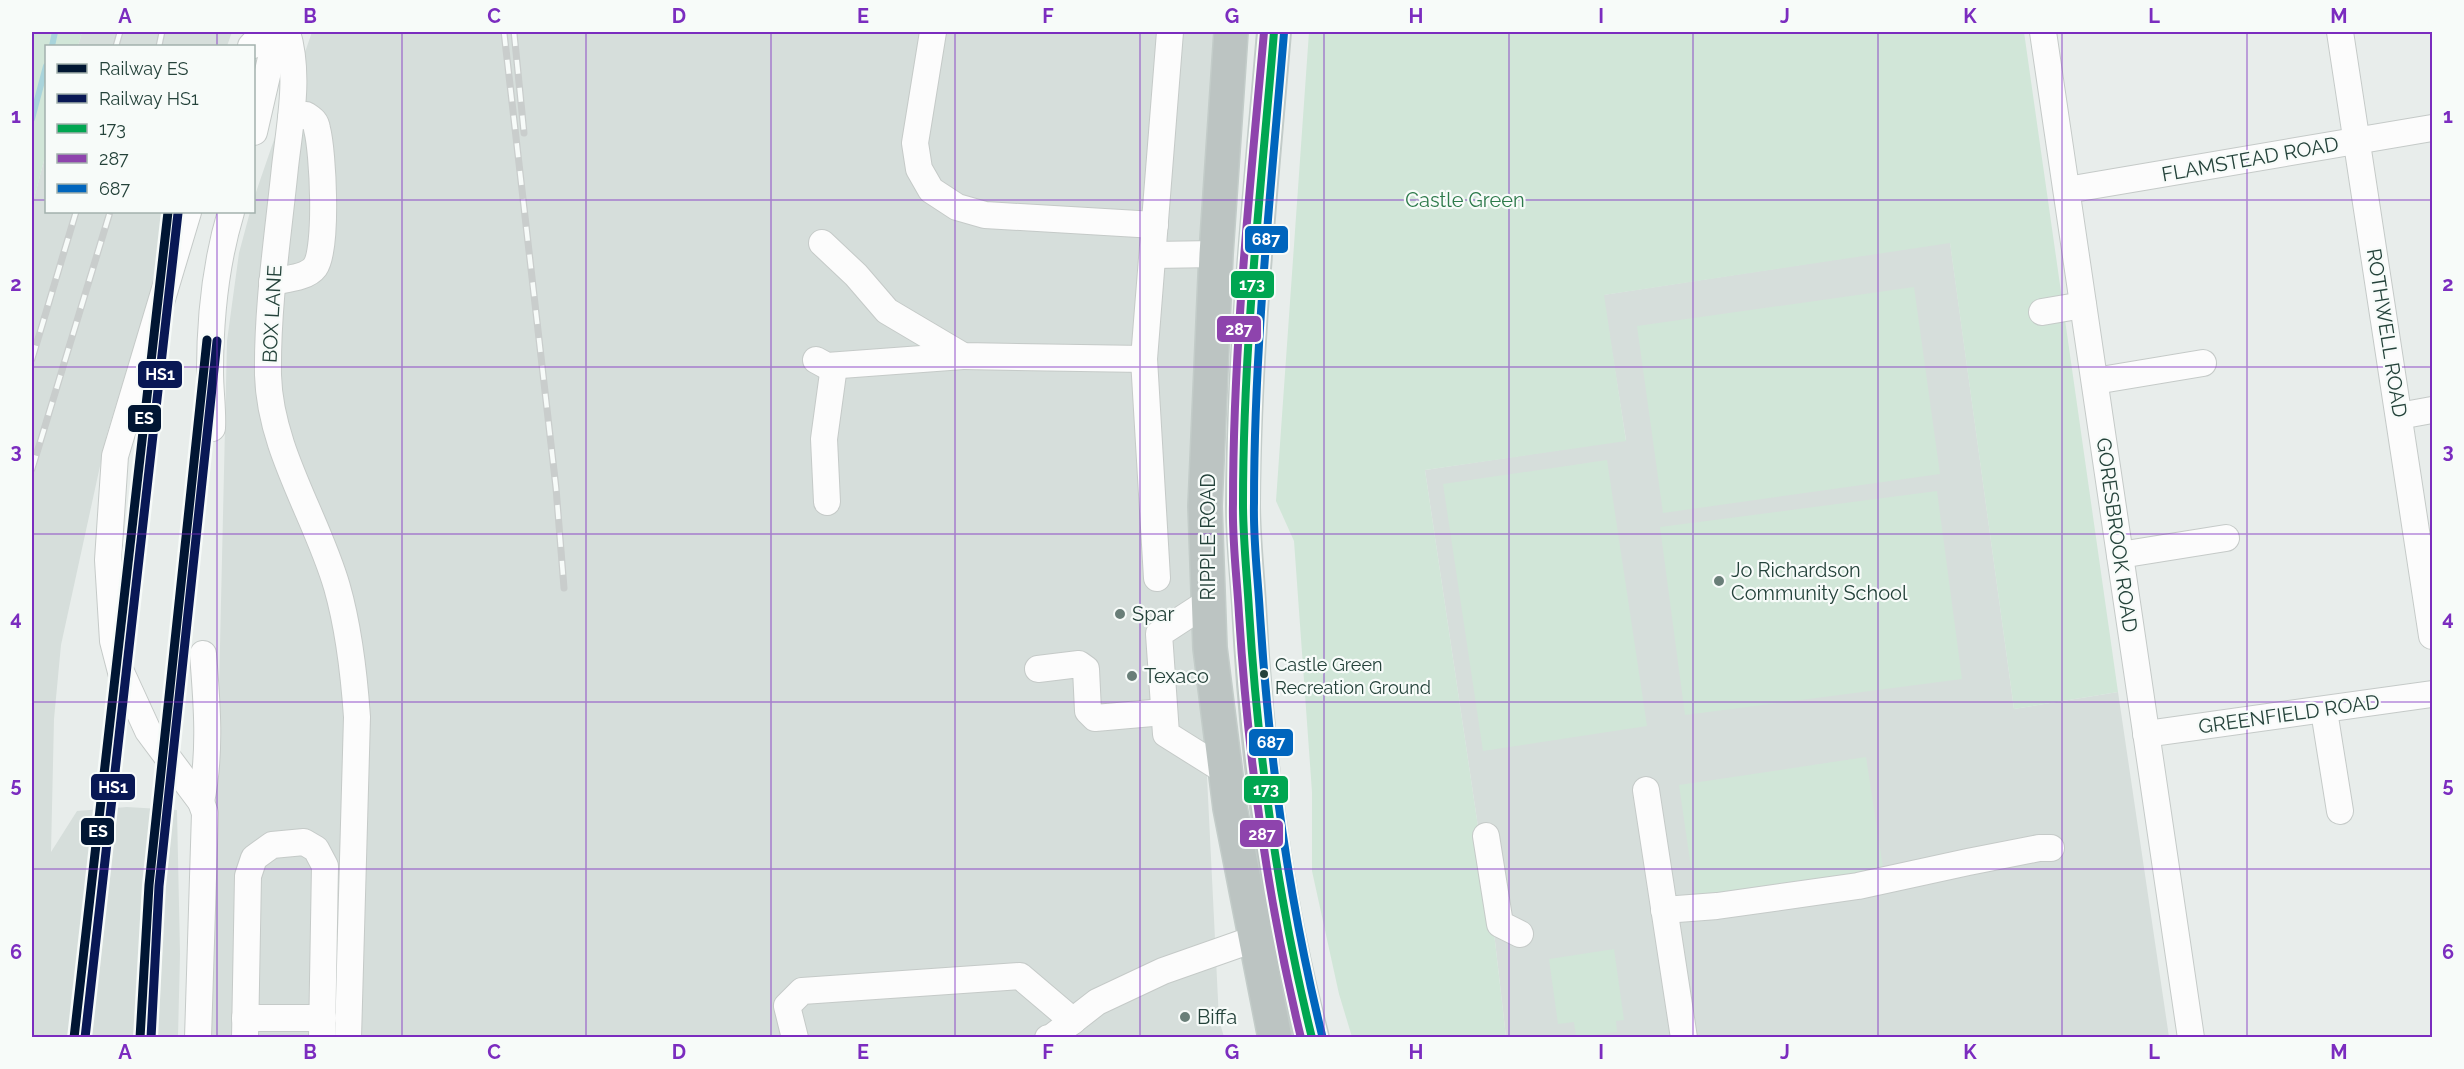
<svg xmlns="http://www.w3.org/2000/svg" width="2464" height="1069" viewBox="0 0 2464 1069" font-family="Raleway,sans-serif">
  <style>
    .built { fill: #d6dedb }
    .green { fill: #d1e6d8 }
    .lines { fill: none; stroke-linecap: round; stroke-linejoin: round }
    .stream { stroke: #a9d4db; stroke-width: 6 }
    .minor-casing { stroke: #c5cac8; stroke-width: 28 }
    .highway-casing { stroke: #c3ccc9; stroke-width: 36 }
    .minor { stroke: #fcfcfc; stroke-width: 26 }
    .highway { stroke: #bcc4c2; stroke-width: 33 }
    .rail-casing { stroke: #c9cdcc; stroke-width: 7 }
    .rail { stroke: #f7fbf9; stroke-width: 4.5; stroke-dasharray: 14; stroke-linecap: butt }
    .bus-1-casing { stroke: #f7fbf9; stroke-width: 12 }
    .bus-2-casing { stroke: #f7fbf9; stroke-width: 12 }
    .bus-3-casing { stroke: #f7fbf9; stroke-width: 12 }
    .bus-1 { stroke: #00a651; stroke-width: 8 }
    .bus-2 { stroke: #8e44ad; stroke-width: 8 }
    .bus-3 { stroke: #0065bd; stroke-width: 8 }
    .rail-1-casing { stroke: #f7fbf9; stroke-width: 14 }
    .rail-2-casing { stroke: #f7fbf9; stroke-width: 14 }
    .rail-1 { stroke: #011633; stroke-width: 9 }
    .rail-2 { stroke: #091855; stroke-width: 9 }
    .grid { fill: none; stroke: #7b2cbf; stroke-width: 1.5; stroke-opacity: 0.55 }
    .poi-dot { fill: #697e78; stroke: #f7fbf9; stroke-width: 2 }
    .bus-dot { fill: #24423a; stroke: #f7fbf9; stroke-width: 2 }
    .labels { text-anchor: middle; dominant-baseline: central; stroke-width: 4.5; stroke-linejoin: round; paint-order: stroke }
    .bus-label { font-size: 18px; fill: #24423a; stroke: #f7fbf9; text-anchor: start }
    .street-label { font-size: 20px; fill: #24423a; stroke: #f7fbf9 }
    .park-label { font-size: 20px; fill: #2d7a4b; stroke: #f7fbf9 }
    .poi-label { font-size: 20px; fill: #24423a; stroke: #f7fbf9; text-anchor: start }
    .line-badge { stroke: #f7fbf9; stroke-width: 2 }
    .badge-label { font-size: 16px; text-anchor: middle; font-weight: bold; fill: #fff }
    .neatline { fill: none; stroke: #7b2cbf; stroke-width: 2 }
    .grid-label { font-size: 20px; text-anchor: middle; font-weight: bold; fill: #7b2cbf }
  </style>
  <rect width="100%" height="100%" fill="#e8edeb"/>
  <g class="built">
    <polygon points="82,32 232,32 227,46 78,46"/>
    <polygon points="312,32 1223,32 1204,716 1219,1020 1224,1037 211,1038 227,341 239,253 250,212 254,212 254,198 277,131 283,57 305,52"/>
    <polygon points="46,153 46,212 175,212 107,434 61,645 54,719 51,852 77,811 127,807 177,810 180,954 178,1037 32,1038 32,206"/>
    <polygon points="1950,242 2014,709 2118,692 2169,1037 1506,1037 1495,941 1425,470 1626,440 1603,295"/>
  </g>
  <g class="green">
    <polygon points="32,32 82,32 78,46 46,46 46,153 32,206"/>
    <polygon points="1309,32 2024,32 2118,692 2014,709 1950,243 1604,295 1626,441 1425,470 1495,941 1506,1037 1352,1037 1339,994 1312,871 1312,792 1294,541 1276,501"/>
    <polygon points="1914,287 1940,474 1663,513 1637,326"/>
    <polygon points="1607,460 1647,726 1483,751 1443,484"/>
    <polygon points="1937,491 1962,679 1685,715 1660,527"/>
    <polygon points="1866,757 1884,874 1696,902 1679,785"/>
    <polygon points="1614,949 1624,1020 1616,1021 1617,1032 1576,1037 1574,1022 1558,1024 1549,959"/>
  </g>
  <g class="lines">
    <g class="stream">
      <polyline points="52,46 55,32"/>
      <polyline points="32,119 46,66"/>
    </g>
    <g class="minor-casing">
      <g id="minor">
        <path d="M287,32c13,43 3,91 -2,135 -7,69 -18,139 -17,208 2,75 49,142 69,212 12,42 17,87 20,130l-9,321"/>
        <polyline points="933,32 915,143 919,169 931,190 957,207 985,215 1155,225"/>
        <polyline points="2043,32 2191,1038"/>
        <polyline points="2340,32 2432,636"/>
        <polyline points="251,46 264,32"/>
        <polyline points="254,132 277,32"/>
        <polyline points="2067,190 2432,128"/>
        <polyline points="188,212 115,456 108,560 113,641 121,672 148,731 201,802 205,813 198,1038"/>
        <polyline points="822,243 856,275 887,311 963,356 1144,359"/>
        <polyline points="1153,255 1216,254"/>
        <path d="M272,282c13,-3 35,-4 43,-15 13,-18 8,-116 2,-138 -1,-8 -5,-10 -11,-14l-15,3"/>
        <polyline points="2042,312 2083,305"/>
        <polyline points="816,360 827,366 963,356"/>
        <polyline points="2095,381 2203,363"/>
        <polyline points="2399,416 2432,410"/>
        <path d="M212,428c1,-19 -2,-37 -2,-56 0,-52 6,-110 21,-160"/>
        <polyline points="827,502 824,439 834,366"/>
        <polyline points="2120,555 2226,538"/>
        <polyline points="1157,578 1144,359 1170,32"/>
        <polyline points="1208,602 1159,634 1166,734 1225,771"/>
        <polyline points="1038,669 1079,664 1086,669 1088,711 1095,718 1164,712"/>
        <polyline points="2324,711 2340,811"/>
        <polyline points="2146,734 2432,694"/>
        <polyline points="1646,790 1684,1038"/>
        <path d="M201,802c10,-49 6,-99 2,-148"/>
        <polyline points="1486,836 1500,924 1520,934"/>
        <polyline points="1664,910 1717,906 1858,886 1968,862 2039,848 2051,848"/>
        <polyline points="245,1018 323,1018"/>
        <polyline points="245,1038 248,876 254,858 272,845 304,842 316,849 325,866 322,1038"/>
        <polyline points="795,1038 787,1006 802,991 1020,976 1073,1021"/>
        <polyline points="1048,1038 1052,1037 1097,1002 1163,971 1254,939"/>
      </g>
    </g>
    <g class="highway-casing">
      <g id="highway">
        <polyline points="1231,32 1216,254 1205,506 1210,648 1230,808 1275,1038"/>
        <path d="M1274,32c-13,156 -30,314 -31,472 0,33 4,68 6,101 7,144 26,293 63,433"/>
      </g>
    </g>
    <use href="#minor" class="minor"/>
    <use href="#highway" class="highway"/>
    <g class="rail-casing">
      <g id="rail">
        <polyline points="504,32 556,488 564,588"/>
        <polyline points="514,32 524,133"/>
        <polyline points="116,46 120,32"/>
        <polyline points="159,46 162,32"/>
        <polyline points="32,359 76,212"/>
        <polyline points="32,469 110,212"/>
      </g>
    </g>
    <use href="#rail" class="rail"/>
    <g class="bus-1-casing">
      <path id="bus-1" d="M1274,32c-13,157 -31,314 -31,472 0,35 4,71 6,106 9,145 28,287 63,428"/>
    </g>
    <g class="bus-2-casing">
      <path id="bus-2" d="M1264,32c-14,156 -31,314 -31,472 -1,37 4,74 6,111 9,143 28,283 62,423"/>
    </g>
    <g class="bus-3-casing">
      <path id="bus-3" d="M1284,33c-13,156 -30,313 -30,470 -1,38 4,75 6,112 9,142 28,282 62,420"/>
    </g>
    <use href="#bus-1" class="bus-1"/>
    <use href="#bus-2" class="bus-2"/>
    <use href="#bus-3" class="bus-3"/>
    <g class="rail-1-casing">
      <g id="rail-1">
        <polyline points="74,1038 168,212"/>
        <polyline points="140,1038 149,885 207,340"/>
      </g>
    </g>
    <g class="rail-2-casing">
      <g id="rail-2">
        <polyline points="85,1038 178,213"/>
        <polyline points="151,1038 159,886 217,341"/>
      </g>
    </g>
    <use href="#rail-1" class="rail-1"/>
    <use href="#rail-2" class="rail-2"/>
  </g>
  <path class="grid" d="M217,32v14M402,32v1006M586,32v1006M771,32v1006M955,32v1006M1140,32v1006M1324,32v1006M1509,32v1006M1693,32v1006M1878,32v1006M2062,32v1006M2247,32v1006M32,200h14M254,200h2178M217,212v826M32,367h2400M32,534h2400M32,702h2400M32,869h2400"/>
  <g class="poi-dot">
    <circle cx="1719" cy="581" r="6"/>
    <circle cx="1120" cy="614" r="6"/>
    <circle cx="1132" cy="676" r="6"/>
    <circle cx="1185" cy="1017" r="6"/>
  </g>
  <circle class="bus-dot" cx="1264" cy="674" r="5"/>
  <g class="labels">
    <g class="bus-label">
      <text x="1275" y="664">Castle Green<tspan x="1275" dy="23">Recreation Ground</tspan></text>
    </g>
    <g class="street-label">
      <text transform="translate(2250 159) rotate(-10)">FLAMSTEAD ROAD</text>
      <text transform="translate(272 314) rotate(-87)">BOX LANE</text>
      <text transform="translate(2387 333) rotate(81)">ROTHWELL ROAD</text>
      <text transform="translate(2117 535) rotate(82)">GORESBROOK ROAD</text>
      <text transform="translate(1208 537) rotate(-90)">RIPPLE ROAD</text>
      <text transform="translate(2289 714) rotate(-8)">GREENFIELD ROAD</text>
    </g>
    <g class="park-label">
      <text x="1465" y="200">Castle Green</text>
    </g>
    <g class="poi-label">
      <text x="1731" y="570">Jo Richardson<tspan x="1731" dy="23">Community School</tspan></text>
      <text x="1132" y="614">Spar</text>
      <text x="1144" y="676">Texaco</text>
      <text x="1197" y="1017">Biffa</text>
    </g>
  </g>
  <g class="line-badge">
    <rect x="1244" y="225" width="45" height="29" rx="6" fill="#0065bd"/>
    <rect x="1230" y="270" width="45" height="29" rx="6" fill="#00a651"/>
    <rect x="1216" y="315" width="46" height="28" rx="6" fill="#8e44ad"/>
    <rect x="137" y="360" width="46" height="29" rx="6" fill="#091855"/>
    <rect x="127" y="404" width="35" height="29" rx="6" fill="#011633"/>
    <rect x="1248" y="728" width="46" height="29" rx="6" fill="#0065bd"/>
    <rect x="90" y="773" width="46" height="28" rx="6" fill="#091855"/>
    <rect x="1243" y="775" width="46" height="29" rx="6" fill="#00a651"/>
    <rect x="80" y="817" width="35" height="29" rx="6" fill="#011633"/>
    <rect x="1239" y="819" width="45" height="29" rx="6" fill="#8e44ad"/>
  </g>
  <g class="badge-label">
    <text x="1266" y="245">687</text>
    <text x="1252" y="290">173</text>
    <text x="1239" y="335">287</text>
    <text x="160" y="380">HS1</text>
    <text x="144" y="424">ES</text>
    <text x="1271" y="748">687</text>
    <text x="113" y="793">HS1</text>
    <text x="1266" y="795">173</text>
    <text x="98" y="837">ES</text>
    <text x="1262" y="840">287</text>
  </g>
  <rect width="2464" height="1069" fill="none" stroke="#f7fbf9" stroke-width="66"/>
  <rect x="45" y="45" width="210" height="168" fill="#f7fbf9" stroke="#a3b1ad" stroke-width="1.5"/>
  <rect x="57" y="64" width="30" height="9" fill="#011633" stroke="#a3b1ad" stroke-width="1.5"/>
  <text x="99" y="75" font-size="18" fill="#24423a">Railway ES</text>
  <rect x="57" y="94" width="30" height="9" fill="#091855" stroke="#a3b1ad" stroke-width="1.5"/>
  <text x="99" y="105" font-size="18" fill="#24423a">Railway HS1</text>
  <rect x="57" y="124" width="30" height="9" fill="#00a651" stroke="#a3b1ad" stroke-width="1.5"/>
  <text x="99" y="135" font-size="18" fill="#24423a">173</text>
  <rect x="57" y="154" width="30" height="9" fill="#8e44ad" stroke="#a3b1ad" stroke-width="1.5"/>
  <text x="99" y="165" font-size="18" fill="#24423a">287</text>
  <rect x="57" y="184" width="30" height="9" fill="#0065bd" stroke="#a3b1ad" stroke-width="1.5"/>
  <text x="99" y="195" font-size="18" fill="#24423a">687</text>
  <rect x="33" y="33" width="2398" height="1003" class="neatline"/>
  <g class="grid-label">
    <text x="125" y="23">A</text>
    <text x="310" y="23">B</text>
    <text x="494" y="23">C</text>
    <text x="679" y="23">D</text>
    <text x="863" y="23">E</text>
    <text x="1048" y="23">F</text>
    <text x="1232" y="23">G</text>
    <text x="1416" y="23">H</text>
    <text x="1601" y="23">I</text>
    <text x="1785" y="23">J</text>
    <text x="1970" y="23">K</text>
    <text x="2154" y="23">L</text>
    <text x="2339" y="23">M</text>
    <text x="16" y="123">1</text>
    <text x="2448" y="123">1</text>
    <text x="16" y="291">2</text>
    <text x="2448" y="291">2</text>
    <text x="16" y="458">3</text>
    <text x="2448" y="458">3</text>
    <text x="16" y="625">4</text>
    <text x="2448" y="625">4</text>
    <text x="16" y="792">5</text>
    <text x="2448" y="792">5</text>
    <text x="16" y="959">6</text>
    <text x="2448" y="959">6</text>
    <text x="125" y="1059">A</text>
    <text x="310" y="1059">B</text>
    <text x="494" y="1059">C</text>
    <text x="679" y="1059">D</text>
    <text x="863" y="1059">E</text>
    <text x="1048" y="1059">F</text>
    <text x="1232" y="1059">G</text>
    <text x="1416" y="1059">H</text>
    <text x="1601" y="1059">I</text>
    <text x="1785" y="1059">J</text>
    <text x="1970" y="1059">K</text>
    <text x="2154" y="1059">L</text>
    <text x="2339" y="1059">M</text>
  </g>
</svg>
